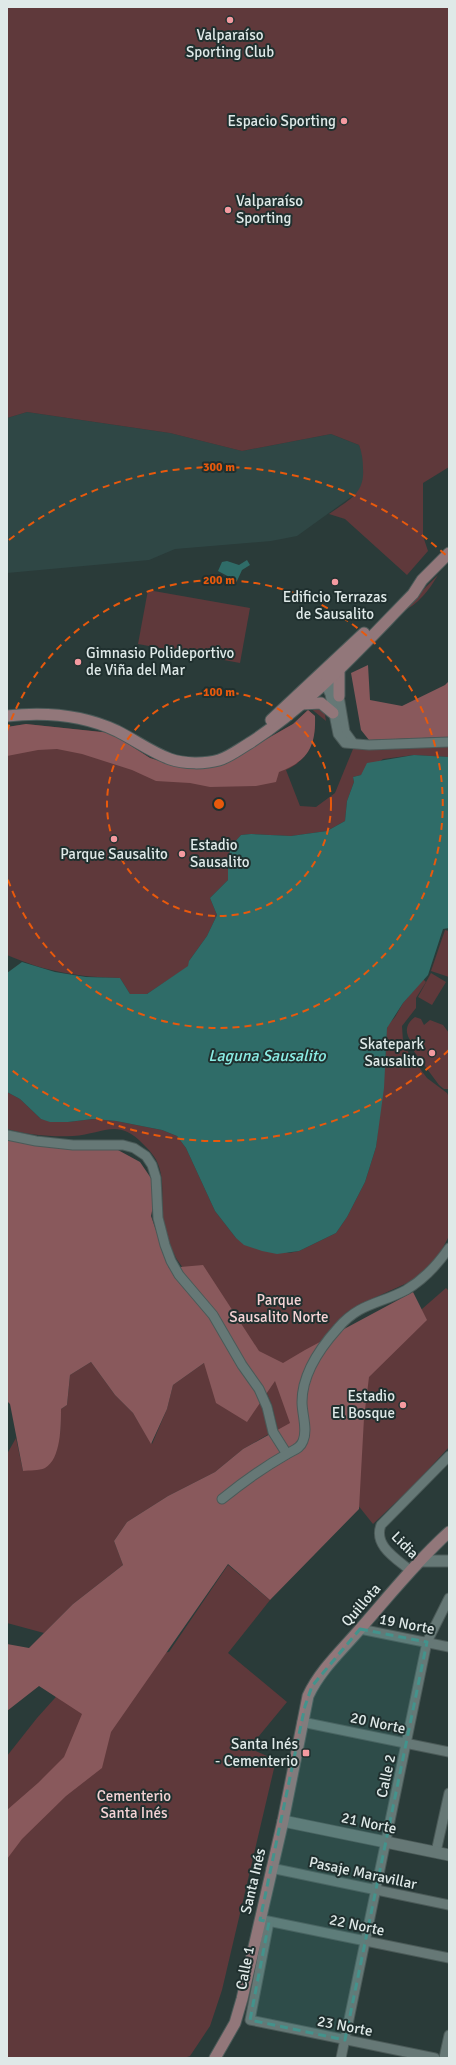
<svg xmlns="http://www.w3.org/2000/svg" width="456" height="2065" viewBox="0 0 456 2065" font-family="Signika,sans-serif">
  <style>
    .built { fill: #2f4745 }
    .green { fill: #5f393b }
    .forest { fill: #89595c }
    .water { fill: #2f6c68 }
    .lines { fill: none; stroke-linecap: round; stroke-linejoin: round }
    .minor-casing { stroke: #4b5a58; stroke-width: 11 }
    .tertiary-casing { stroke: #4b5a58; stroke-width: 13 }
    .secondary-casing { stroke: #4b5a58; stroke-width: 13 }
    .minor { stroke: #667876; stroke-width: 9 }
    .tertiary { stroke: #667876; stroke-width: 11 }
    .secondary { stroke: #92777a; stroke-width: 11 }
    .marked { fill: #43938c; fill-opacity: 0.2; stroke: #43938c; stroke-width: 3; stroke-dasharray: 8 5; stroke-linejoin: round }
    .ring { fill: none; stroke: #e8590c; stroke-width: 2; stroke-dasharray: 7 5 }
    .poi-dot { fill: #f49aa0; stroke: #20302f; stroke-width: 1.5 }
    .labels { text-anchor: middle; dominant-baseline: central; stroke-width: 4; stroke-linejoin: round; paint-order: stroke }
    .poi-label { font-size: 15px; fill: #dfe9e8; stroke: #20302f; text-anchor: end }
    .park-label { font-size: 15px; fill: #f5d3d5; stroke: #20302f }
    .street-label { font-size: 15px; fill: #dfe9e8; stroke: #20302f }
    .water-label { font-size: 16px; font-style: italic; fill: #8bede5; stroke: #20302f }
    .centre { fill: #e8590c; stroke: #20302f; stroke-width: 2 }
    .ring-label { font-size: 12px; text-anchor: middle; font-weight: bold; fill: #e8590c; stroke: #20302f; stroke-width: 4; stroke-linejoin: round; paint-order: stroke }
  </style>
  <rect width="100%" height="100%" fill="#2a3b39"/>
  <polygon class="built" points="27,412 170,433 242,451 331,434 359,445 363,455 364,481 358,492 297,536 271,541 175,549 149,560 7,573 7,418"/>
  <g class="green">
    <path d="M7,7h442v460l-26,16v53l5,15 -21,24 -62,-56 -16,-5c18,-13 36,-20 34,-45 0,-9 -1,-16 -4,-24l-28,-11 -89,17 -72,-18 -143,-21 -20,6z"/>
    <path d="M438,575c-9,15 -20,30 -37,37z"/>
    <polygon points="148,590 250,608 240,663 138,644"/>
    <polygon points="317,706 324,709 326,721 309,707"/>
    <path d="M308,710l7,6c1,24 -6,44 -29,54l14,36 16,1 19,-14 18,-44 96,-2v10l-35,-2 -31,4 -22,16 -8,2 1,5 -7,19 -2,20 -18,10 -36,5 -40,-2 -10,1 -9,10 -4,13v22l-18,18 7,17 -10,21 -18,25v5l-42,28h-17l-10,-16c-41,-1 -74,-6 -113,-23v-228l19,-3 85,9 39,25 29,9 23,1 21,-4 70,-40z"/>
    <polygon points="445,930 449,931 449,977 431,971"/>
    <polygon points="431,973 446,982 432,1005 418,997"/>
    <path d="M423,979l3,3 -10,16v10l-14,18 1,15 6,13 18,24 20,15 2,4v139c-23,47 -40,44 -83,66 -6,3 -13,6 -19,10 -24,18 -38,88 -47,118h-22l-6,-25 -8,-19 -88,-128c-6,-13 -11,-26 -13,-40 -2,-19 2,-36 -5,-54 -3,-8 -9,-14 -15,-20 -25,-27 -40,-10 -70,-8 -23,1 -44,-1 -66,-7v-37l13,7 21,20 27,3 25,-3 23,2 46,9 15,6 9,12 29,63 21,27 53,15 10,-2 37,-18 11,-16 18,-35 11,-35 11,-106 -1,-9 2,-7 7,-8 8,-14z"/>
    <path d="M415,1017l6,2 3,6 6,-5 13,5 6,8v56h-5l-5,-4 -26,-35 5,-7 -8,-3c-6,-10 -3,-17 5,-23z"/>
    <polygon points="446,1288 449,1291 449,1447 416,1483 373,1524 353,1499 359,1380 390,1337"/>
    <polygon points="91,1362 115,1395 133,1413 152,1444 167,1409 173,1385 204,1363 261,1402 269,1434 243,1449 215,1472 168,1496 127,1522 114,1541 123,1565 73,1604 44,1633 7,1623 7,1454 16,1438 23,1471 60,1434 61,1409 67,1405 70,1375"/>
    <polygon points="228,1565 270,1600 228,1653 287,1702 249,1748 276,1760 222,1990 210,2026 190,2056 184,2058 7,2058 7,1756 37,1718 89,1660 169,1652"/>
  </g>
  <g class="forest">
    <polygon points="368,665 370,700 402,706 445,685 449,681 449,737 369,740 361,730 351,673"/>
    <path d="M308,710l7,6c1,31 -7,45 -36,56l-3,10 -20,4 -46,1 -20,-4 -34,-2 -24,-11 -50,-16 -25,-5 -19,1 -31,6v-29l19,-3 85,9 39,25 29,9 23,1 21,-4 70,-40z"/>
    <path d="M7,1140l84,9 27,1 22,12 17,25 -6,29 18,52 34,-3 56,86 24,12 22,-13 108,-58 14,28 -58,57 -5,41 -5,91 -89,91 -42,-36 -117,168 -9,36 -36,28 -44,43 -15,20v-49l31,-27 26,-26 18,-43 -43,-28 -32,25v-67l22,4 44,-44 50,-39 -9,-24 13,-19 41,-26 47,-24 28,-23 47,-26 -15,-42 -28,41 -31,-19 -12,-40 -31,22 -6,24 -16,35 -18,-31 -18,-18 -24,-33 -21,13 -3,30 -6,4c0,17 0,50 -16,59 -6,3 -16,2 -22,3l-13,-67 -3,-3z"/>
  </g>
  <g class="water">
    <polygon points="247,560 250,565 242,570 237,581 218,571 222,562 227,561 239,565"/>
    <polygon points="414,755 449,757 449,928 443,929 428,975 403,1003 387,1028 384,1088 376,1147 365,1182 347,1217 336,1233 299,1251 277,1254 262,1251 244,1245 236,1238 215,1211 186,1148 177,1136 162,1130 116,1121 93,1119 68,1122 50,1122 41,1119 20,1099 7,1092 7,973 22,962 55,972 86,977 120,978 130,994 147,994 188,966 189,961 207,936 217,915 210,898 228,880 228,858 232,845 241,835 251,834 291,836 327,831 345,821 347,801 354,782 353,777 361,775 367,763"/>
  </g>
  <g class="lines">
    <g class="minor-casing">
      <g id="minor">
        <polyline points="324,675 330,680 339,696 345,732 353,743"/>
        <polyline points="322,678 330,694 338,734 345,743 369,745 449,742"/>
        <polyline points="7,1135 36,1141 73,1145 123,1145 134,1148 146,1156 152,1165 156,1178 158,1218 165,1245 171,1261 179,1275 213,1315 242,1365 259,1389 267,1407 273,1432 285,1451 288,1453"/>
        <path d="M222,1499c21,-17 42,-32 65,-45 6,-4 13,-5 16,-13 5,-12 -1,-26 -1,-39 0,-27 18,-54 36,-74 21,-25 42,-24 68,-38 17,-10 32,-26 43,-42"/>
        <path d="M411,1571c-14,-12 -38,-25 -30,-46l68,-69"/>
        <polyline points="360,1629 449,1647"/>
        <polyline points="302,1722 449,1752"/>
        <polyline points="436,1852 449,1793"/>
        <polyline points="271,1868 449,1905"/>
        <polyline points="263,1920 449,1958"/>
        <polyline points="269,1922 250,2020 435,2058"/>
        <polyline points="341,2058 427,1642 449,1598"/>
        <polyline points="444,2058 449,2035"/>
      </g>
    </g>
    <g class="tertiary-casing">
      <g id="tertiary">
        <polyline points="420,1561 449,1561"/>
        <polyline points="283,1821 449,1855"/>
      </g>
    </g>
    <g class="secondary-casing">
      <g id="secondary">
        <polyline points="339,671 339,696"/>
        <polyline points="302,704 321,703 333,713"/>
        <path d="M7,716c36,-4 76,-1 110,15 18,9 34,21 53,28 14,5 35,5 49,1 10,-3 19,-10 29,-16 63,-40 113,-97 165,-150l9,-14 27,-27"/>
        <polyline points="271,720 364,633"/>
        <path d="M215,2058l20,-35 7,-24 41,-178 25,-125c12,-26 34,-46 52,-67 29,-33 57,-68 89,-97"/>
      </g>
    </g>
    <use href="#minor" class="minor"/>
    <use href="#tertiary" class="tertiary"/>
    <use href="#secondary" class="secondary"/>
  </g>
  <path class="marked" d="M360,1629l67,13 -82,398 -95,-20 19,-98 -9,-2 45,-214 7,-20z"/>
  <g class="ring">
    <circle cx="219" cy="804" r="112"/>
    <path d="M7 731A224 224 0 1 1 7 877"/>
    <path d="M449 1050A337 337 0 0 1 9 1068M9 540A337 337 0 0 1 449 558"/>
  </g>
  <g class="poi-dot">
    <circle cx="230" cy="20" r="4"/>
    <circle cx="344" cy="121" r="4"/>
    <circle cx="228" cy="210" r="4"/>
    <circle cx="335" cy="582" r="4"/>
    <circle cx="78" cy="662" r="4"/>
    <circle cx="114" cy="839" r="4"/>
    <circle cx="182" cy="854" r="4"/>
    <circle cx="432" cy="1053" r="4"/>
    <circle cx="403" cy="1405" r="4"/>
    <rect x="302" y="1749" width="8" height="8" rx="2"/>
  </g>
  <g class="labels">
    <g class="poi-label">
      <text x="230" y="35" text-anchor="middle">Valparaíso<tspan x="230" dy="17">Sporting Club</tspan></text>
      <text x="336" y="121">Espacio Sporting</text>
      <text x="236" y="201" text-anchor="start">Valparaíso<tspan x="236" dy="17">Sporting</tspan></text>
      <text x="335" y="597" text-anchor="middle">Edificio Terrazas<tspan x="335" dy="17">de Sausalito</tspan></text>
      <text x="86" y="653" text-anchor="start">Gimnasio Polideportivo<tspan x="86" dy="17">de Viña del Mar</tspan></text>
      <text x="190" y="845" text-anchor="start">Estadio<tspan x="190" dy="17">Sausalito</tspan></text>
      <text x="114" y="854" text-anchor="middle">Parque Sausalito</text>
      <text x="424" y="1044">Skatepark<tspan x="424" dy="17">Sausalito</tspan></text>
      <text x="395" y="1396">Estadio<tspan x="395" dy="17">El Bosque</tspan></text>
      <text x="298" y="1744">Santa Inés<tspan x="298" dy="17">- Cementerio</tspan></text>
    </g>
    <g class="park-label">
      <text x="279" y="1300">Parque<tspan x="279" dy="17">Sausalito Norte</tspan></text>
      <text x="134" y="1796">Cementerio<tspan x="134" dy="17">Santa Inés</tspan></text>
    </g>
    <g class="street-label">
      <text transform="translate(405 1545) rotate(45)">Lidia</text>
      <text transform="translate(361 1605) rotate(-49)">Quillota</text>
      <text transform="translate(407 1624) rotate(11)">19 Norte</text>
      <text transform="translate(378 1723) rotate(12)">20 Norte</text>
      <text transform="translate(386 1776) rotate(-78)">Calle 2</text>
      <text transform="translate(369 1823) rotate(12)">21 Norte</text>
      <text transform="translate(363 1873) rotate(12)">Pasaje Maravillar</text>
      <text transform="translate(253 1881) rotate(-77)">Santa Inés</text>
      <text transform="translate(357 1925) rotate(12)">22 Norte</text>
      <text transform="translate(245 1968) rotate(-79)">Calle 1</text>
      <text transform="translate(345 2026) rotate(11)">23 Norte</text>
    </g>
    <g class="water-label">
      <text x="267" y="1056">Laguna Sausalito</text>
    </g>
  </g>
  <circle cx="219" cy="804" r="6" class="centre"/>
  <g class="ring-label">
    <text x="219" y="471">300 m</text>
    <text x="219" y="584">200 m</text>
    <text x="219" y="696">100 m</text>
  </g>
  <rect width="456" height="2065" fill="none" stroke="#dfe9e8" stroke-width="16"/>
</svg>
